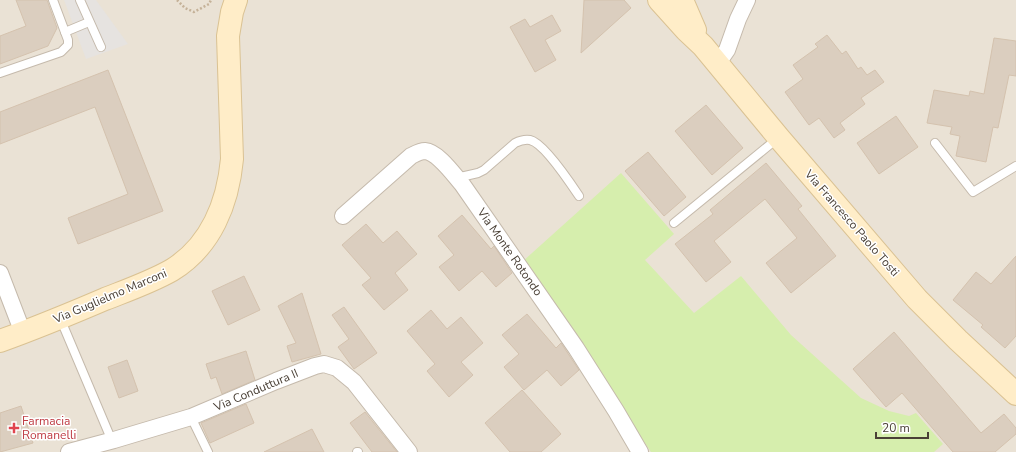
<svg xmlns="http://www.w3.org/2000/svg" width="1016" height="452" viewBox="0 0 1016 452" font-family="'Nunito Sans',sans-serif">
  <style>
    .residential { fill: #eae2d5 }
    .green { fill: #d6eead }
    .parking { fill: #e6e3e0 }
    .building { fill: #dbcebf; stroke: #d4c2ae }
    .lines { fill: none; stroke-linecap: round; stroke-linejoin: round }
    .lane-casing { stroke: #c5baac; stroke-width: 10 }
    .street-casing { stroke: #c5baac; stroke-width: 18 }
    .secondary-casing { stroke: #dac293; stroke-width: 24 }
    .path { stroke: #c5b299; stroke-width: 2.5; stroke-dasharray: 2 2; stroke-linecap: butt }
    .lane { stroke: #fff; stroke-width: 8 }
    .street { stroke: #fff; stroke-width: 16 }
    .secondary { stroke: #ffedc8; stroke-width: 22 }
    .health-dot { fill: #e0444e; stroke: #fff; stroke-width: 1.5 }
    .labels { text-anchor: middle; dominant-baseline: central; stroke-width: 3; stroke-linejoin: round; paint-order: stroke }
    .street-label { font-size: 12px; fill: #4a4036; stroke: #fff }
    .health-label { font-size: 12px; fill: #be3a42; stroke: #fff; text-anchor: start }
  </style>
  <rect width="100%" height="100%" fill="#f5f0e8"/>
  <rect class="residential" x="0" y="0" width="1016" height="452"/>
  <polygon class="green" points="621,173 674,234 645,260 694,313 741,276 791,335 861,398 889,411 909,416 916,413 943,444 934,452 651,452 522,262"/>
  <polygon class="parking" points="64,0 96,0 128,44 86,59"/>
  <g class="building">
    <polygon points="16,0 47,0 57,28 48,46 0,64 0,36 26,26"/>
    <polygon points="584,0 624,0 631,8 581,53"/>
    <polygon points="552,15 561,31 545,40 556,60 535,72 510,27 525,19 530,27"/>
    <polygon points="827,35 842,54 846,51 858,69 861,67 867,75 875,70 884,82 861,98 865,104 840,123 845,130 834,138 819,118 809,125 785,92 803,79 793,65 818,47 815,44"/>
    <polygon points="994,38 1016,41 1016,76 1009,75 998,128 993,127 986,162 956,156 960,136 950,134 952,127 927,123 934,90 969,96 970,91 984,94"/>
    <polygon points="108,70 163,211 78,244 68,218 128,194 95,107 0,144 0,112"/>
    <polygon points="706,105 743,148 712,175 675,131"/>
    <polygon points="896,116 918,147 879,174 857,143"/>
    <polygon points="648,152 686,197 664,216 625,171"/>
    <polygon points="766,163 802,206 798,209 836,256 791,293 766,263 797,238 765,199 714,241 731,262 706,282 675,244 713,214 710,210"/>
    <polygon points="462,215 491,249 494,246 512,273 496,287 482,271 459,291 439,267 454,255 438,236"/>
    <polygon points="366,224 383,243 397,231 417,254 395,273 408,290 384,310 362,285 371,278 342,245"/>
    <polygon points="1016,256 1016,336 1005,348 981,327 983,325 953,300 976,272 991,284"/>
    <polygon points="244,276 260,310 228,325 212,291"/>
    <polygon points="302,293 321,354 292,362 287,346 296,343 278,306"/>
    <polygon points="344,307 377,353 354,369 338,347 349,339 332,315"/>
    <polygon points="431,310 447,329 461,317 483,343 461,362 473,375 449,397 427,371 435,364 407,331"/>
    <polygon points="527,314 556,348 561,343 579,370 561,386 547,370 524,390 504,367 519,354 502,335"/>
    <polygon points="894,332 981,433 1004,414 1016,428 1016,434 995,452 953,452 902,393 886,407 853,369"/>
    <polygon points="246,351 255,380 222,394 216,377 211,379 206,364"/>
    <polygon points="127,360 138,391 119,398 108,367"/>
    <polygon points="522,390 561,434 541,452 510,452 485,423"/>
    <polygon points="246,404 254,423 210,443 201,423"/>
    <polygon points="21,406 33,443 0,452 0,413"/>
    <polygon points="365,412 397,452 372,452 350,423"/>
    <polygon points="312,429 324,452 264,452"/>
  </g>
  <g class="lines">
    <g class="lane-casing">
      <g id="lane">
        <polyline points="80,0 101,47"/>
        <polyline points="65,32 89,22"/>
        <polyline points="0,73 61,52 68,45 68,40 53,0"/>
        <polyline points="935,143 973,192 1016,166"/>
        <path d="M456,178l22,-5 6,-3 31,-27c4,-2 9,-4 15,-3 14,3 41,44 49,56"/>
        <polyline points="674,223 778,138"/>
        <polyline points="60,318 112,441"/>
        <polyline points="191,417 208,452"/>
        <polyline points="357,452 358,452"/>
      </g>
    </g>
    <g class="street-casing">
      <g id="street">
        <polyline points="718,63 727,50 738,19 747,0"/>
        <path d="M343,216l68,-60c4,-2 9,-5 14,-5 13,1 29,24 37,33l114,164 40,63 24,41"/>
        <polyline points="0,273 23,333"/>
        <polyline points="69,452 114,440 191,417 276,381 315,366 324,364 337,368 354,382 409,452"/>
      </g>
    </g>
    <g class="secondary-casing">
      <g id="secondary">
        <polyline points="659,0 686,30 703,46 779,138 917,299 958,340 1016,394"/>
        <polyline points="682,0 695,30"/>
        <path d="M0,341c36,-13 70,-27 105,-42 23,-9 46,-17 67,-29 39,-24 56,-67 60,-111l-4,-123 4,-24 4,-12"/>
      </g>
    </g>
    <polyline class="path" points="177,0 185,8 194,12 209,4 211,0"/>
    <use href="#lane" class="lane"/>
    <use href="#street" class="street"/>
    <use href="#secondary" class="secondary"/>
  </g>
  <path class="health-dot" d="M12 422h4v4h4v4h-4v4h-4v-4h-4v-4h4z"/>
  <g class="labels">
    <g class="street-label">
      <text transform="translate(852 223) rotate(49)">Via Francesco Paolo Tosti</text>
      <text transform="translate(510 252) rotate(55)">Via Monte Rotondo</text>
      <text transform="translate(110 296) rotate(-23)">Via Guglielmo Marconi</text>
      <text transform="translate(256 390) rotate(-23)">Via Conduttura II</text>
    </g>
    <g class="health-label">
      <text x="22" y="421">Farmacia<tspan x="22" dy="14">Romanelli</tspan></text>
    </g>
  </g>
  <path d="M876 432v6h52v-6" fill="none" stroke="#4a4036" stroke-width="2"/>
  <text x="882" y="432" font-size="12" fill="#4a4036" stroke="#ffffff" stroke-width="3" paint-order="stroke">20 m</text>
</svg>
